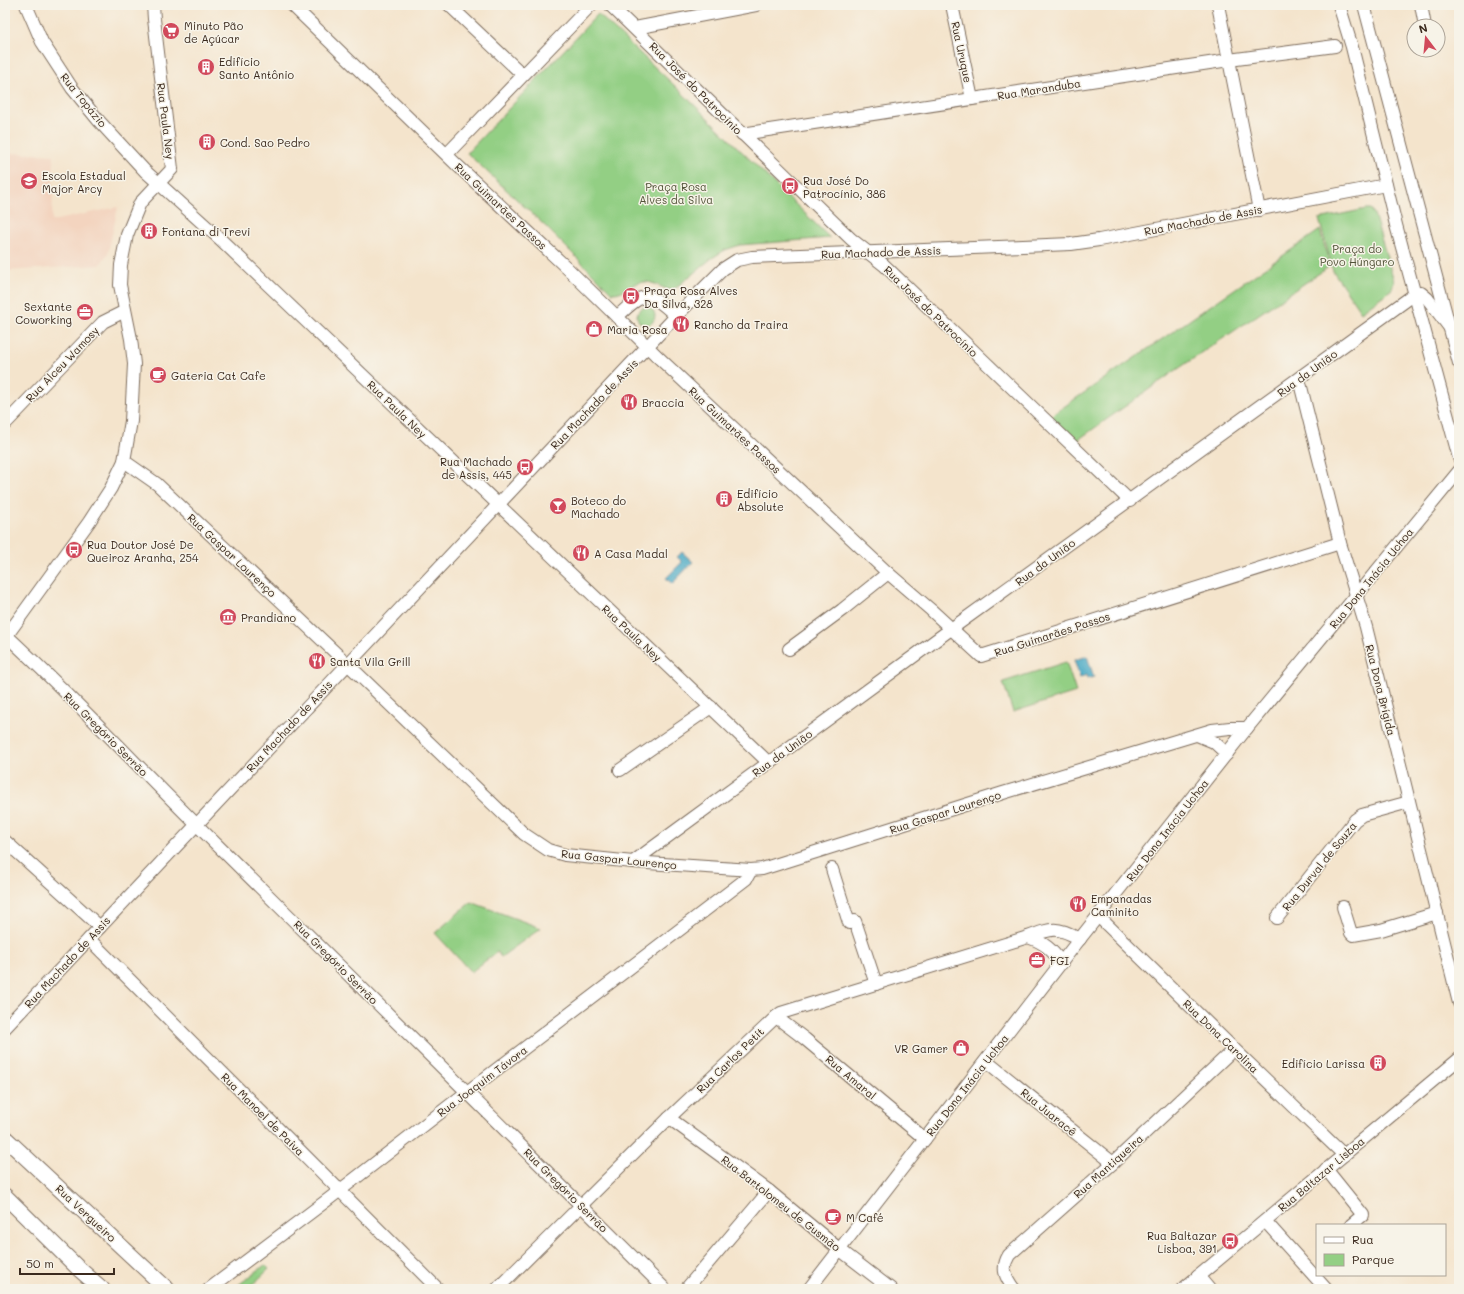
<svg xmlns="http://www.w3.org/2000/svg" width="1464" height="1294" viewBox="0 0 1464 1294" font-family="Mali,sans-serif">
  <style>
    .built { fill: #f3d4bf }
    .green { fill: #93cf84; stroke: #677c51 }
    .water { fill: #45a7c4; stroke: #406871 }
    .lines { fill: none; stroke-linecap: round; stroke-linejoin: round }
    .minor-casing { stroke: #7c6b5b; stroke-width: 14 }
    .major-casing { stroke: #7c6b5b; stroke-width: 17 }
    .minor { stroke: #fff; stroke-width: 12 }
    .major { stroke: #fff; stroke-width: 15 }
    .labels { text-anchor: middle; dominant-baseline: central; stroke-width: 3; stroke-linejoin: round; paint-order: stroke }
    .poi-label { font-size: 11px; fill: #3b2a1e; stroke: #f7f3e8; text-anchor: start }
    .street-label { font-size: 11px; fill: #3b2a1e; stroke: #f7f3e8 }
    .park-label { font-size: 11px; fill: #515338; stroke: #f7f3e8 }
  </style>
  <rect width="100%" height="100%" fill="#f7f3e8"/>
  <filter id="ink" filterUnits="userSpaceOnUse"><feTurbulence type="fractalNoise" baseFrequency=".025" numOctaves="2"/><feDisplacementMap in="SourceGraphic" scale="8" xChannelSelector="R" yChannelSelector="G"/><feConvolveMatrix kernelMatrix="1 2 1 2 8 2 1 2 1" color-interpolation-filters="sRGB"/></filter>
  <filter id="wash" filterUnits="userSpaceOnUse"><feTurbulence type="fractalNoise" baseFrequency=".012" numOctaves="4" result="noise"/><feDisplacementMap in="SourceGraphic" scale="16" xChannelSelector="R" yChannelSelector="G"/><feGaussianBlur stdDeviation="0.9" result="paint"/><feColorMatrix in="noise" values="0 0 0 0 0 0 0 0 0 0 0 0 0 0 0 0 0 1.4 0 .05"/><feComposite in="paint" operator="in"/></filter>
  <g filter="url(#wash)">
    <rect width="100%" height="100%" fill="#f4e4cc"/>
    <polygon class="built" points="5,134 10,134 10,153 54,155 52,221 118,207 108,253 100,265 5,271"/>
    <g class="green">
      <path d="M598,14l76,71 156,153 -90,7 -15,5 -13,8 -39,32c-7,1 -18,-8 -27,-8 -13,-1 -22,12 -34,11l-69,-69 -76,-71z"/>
      <polygon points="1366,209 1371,209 1374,214 1394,281 1392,289 1361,312 1333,271 1319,219"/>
      <polygon points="1320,230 1330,266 1172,373 1075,442 1049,417"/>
      <circle cx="646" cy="316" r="9"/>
      <polygon points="1066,662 1076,692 1013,712 1003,682"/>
      <polygon points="471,902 541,928 501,957 497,952 471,972 435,933"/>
      <polygon points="265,1265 269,1269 248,1289 233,1289"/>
    </g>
    <g class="water">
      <polygon points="682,552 693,562 672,584 666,578 682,562 677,557"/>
      <polygon points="1087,656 1094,677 1088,679 1087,675 1080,678 1074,660"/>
    </g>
  </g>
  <g filter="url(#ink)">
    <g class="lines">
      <g class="minor-casing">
        <g id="minor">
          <polyline points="26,5 42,42 72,88 99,121 145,171 219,238 769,763"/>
          <polyline points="292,5 458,166 567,268 658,357 888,573 931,610 981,656 1340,543"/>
          <polyline points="449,5 523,75"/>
          <polyline points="610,5 851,239 884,265 1130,501"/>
          <polyline points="952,5 972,99"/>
          <polyline points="1218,5 1259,210"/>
          <polyline points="1339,5 1352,47 1396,225 1459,458"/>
          <polyline points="1364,5 1459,363"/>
          <polyline points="1421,5 1425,26"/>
          <polyline points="635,28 756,5"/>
          <polyline points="742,134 1229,60 1335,46"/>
          <polyline points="447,154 591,5"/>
          <path d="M617,317c27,-26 31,-27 59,-1"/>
          <polyline points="1299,379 1340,543 1366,627 1459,1003"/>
          <polyline points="5,424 103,322 125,311"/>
          <polyline points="124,461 157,484 358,674 524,834 548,850 565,855 633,862 751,870 762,869 1003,793 1212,730 1230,728 1247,728"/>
          <path d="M7,636c69,64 134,134 201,200 153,151 305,301 457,453"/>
          <polyline points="5,638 89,522 111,488 124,461 131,421 134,364 131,339 120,285 121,265 127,235 140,203 172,169 154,19 153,5"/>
          <polyline points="789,649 842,610 888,573"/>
          <polyline points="1197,735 1214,742 1227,754"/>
          <polyline points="620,770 711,707"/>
          <polyline points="5,841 100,927"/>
          <polyline points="633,862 951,629 1415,294 1421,293 1427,298 1450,328"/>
          <polyline points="832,869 849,923 855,921 876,984"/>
          <polyline points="1343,907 1351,933 1353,935 1381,930 1437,913"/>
          <polyline points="1099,917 1234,1049 1344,1155"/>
          <polyline points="1277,918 1355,820 1362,815 1409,802"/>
          <path d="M1028,937c24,-9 29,-11 52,2"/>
          <polyline points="89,939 438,1289"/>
          <polyline points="776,1017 805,1039 925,1139"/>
          <polyline points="5,1028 676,316 723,269 737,260 752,257 1071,244 1099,240 1386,185"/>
          <polyline points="986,1061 1113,1163"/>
          <polyline points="669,1118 769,1191 839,1249 891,1289"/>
          <polyline points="1326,1169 1363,1215 1351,1225"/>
          <polyline points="1265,1221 1326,1289"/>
          <polyline points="1198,1276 1209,1289"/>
          <polyline points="209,1289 330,1198 467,1092 733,889 746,879 751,870"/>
          <path d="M497,1289l172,-171 107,-101 5,-4 247,-76c17,6 23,12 34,26"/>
          <polyline points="686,1289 769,1191"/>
          <polyline points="809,1289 1071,950 1247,728 1459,471"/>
          <path d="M1014,1289c-9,-12 -13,-21 -5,-34l104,-92 121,-114"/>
          <polyline points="1183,1289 1459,1059"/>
        </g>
      </g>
      <g class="major-casing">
        <g id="major">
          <polyline points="5,1138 167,1289"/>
          <polyline points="5,1196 78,1268 102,1289"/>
        </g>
      </g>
      <use href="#minor" class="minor"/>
      <use href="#major" class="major"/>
    </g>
  </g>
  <defs>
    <g id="supermarket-disc" transform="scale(0.9)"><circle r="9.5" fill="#d1495b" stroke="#f7f3e8"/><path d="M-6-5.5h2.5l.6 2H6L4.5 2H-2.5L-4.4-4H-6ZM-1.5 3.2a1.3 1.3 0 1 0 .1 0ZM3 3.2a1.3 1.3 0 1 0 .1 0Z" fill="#fff"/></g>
    <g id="building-disc" transform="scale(0.9)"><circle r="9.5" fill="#d1495b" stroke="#f7f3e8"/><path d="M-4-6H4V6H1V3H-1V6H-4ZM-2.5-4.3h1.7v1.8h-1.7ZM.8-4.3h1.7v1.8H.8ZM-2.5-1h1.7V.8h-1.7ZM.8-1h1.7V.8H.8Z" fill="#fff"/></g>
    <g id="school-disc" transform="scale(0.9)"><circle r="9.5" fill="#d1495b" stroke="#f7f3e8"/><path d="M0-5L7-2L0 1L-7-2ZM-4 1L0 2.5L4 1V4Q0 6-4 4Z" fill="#fff"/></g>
    <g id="bus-disc" transform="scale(0.9)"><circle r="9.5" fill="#d1495b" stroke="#f7f3e8"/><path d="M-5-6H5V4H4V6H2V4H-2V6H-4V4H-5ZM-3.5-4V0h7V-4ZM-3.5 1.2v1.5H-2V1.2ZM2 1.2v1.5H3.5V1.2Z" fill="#fff"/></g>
    <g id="office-disc" transform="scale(0.9)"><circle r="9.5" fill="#d1495b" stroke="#f7f3e8"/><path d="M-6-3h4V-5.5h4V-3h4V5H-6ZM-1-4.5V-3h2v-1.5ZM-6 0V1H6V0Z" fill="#fff"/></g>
    <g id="restaurant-disc" transform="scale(0.9)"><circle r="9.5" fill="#d1495b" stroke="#f7f3e8"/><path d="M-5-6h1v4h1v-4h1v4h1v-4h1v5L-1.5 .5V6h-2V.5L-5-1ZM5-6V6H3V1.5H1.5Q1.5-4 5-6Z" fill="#fff"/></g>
    <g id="shop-disc" transform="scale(0.9)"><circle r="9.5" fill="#d1495b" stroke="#f7f3e8"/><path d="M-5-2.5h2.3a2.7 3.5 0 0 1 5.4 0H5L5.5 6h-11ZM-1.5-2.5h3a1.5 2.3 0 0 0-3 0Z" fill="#fff"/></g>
    <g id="cafe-disc" transform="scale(0.9)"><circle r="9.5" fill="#d1495b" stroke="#f7f3e8"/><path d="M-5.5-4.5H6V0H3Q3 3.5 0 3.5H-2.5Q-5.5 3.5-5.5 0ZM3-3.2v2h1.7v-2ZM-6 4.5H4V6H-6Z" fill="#fff"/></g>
    <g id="bar-disc" transform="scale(0.9)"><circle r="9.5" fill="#d1495b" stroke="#f7f3e8"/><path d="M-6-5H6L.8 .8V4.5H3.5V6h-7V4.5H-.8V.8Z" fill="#fff"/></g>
    <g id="museum-disc" transform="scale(0.9)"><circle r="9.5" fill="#d1495b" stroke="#f7f3e8"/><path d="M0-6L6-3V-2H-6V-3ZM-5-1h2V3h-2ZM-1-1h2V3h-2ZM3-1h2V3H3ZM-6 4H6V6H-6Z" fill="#fff"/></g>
  </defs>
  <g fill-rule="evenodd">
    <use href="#supermarket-disc" x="171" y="31"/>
    <use href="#building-disc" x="206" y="67"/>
    <use href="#building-disc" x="207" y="142"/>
    <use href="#school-disc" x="29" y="181"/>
    <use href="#bus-disc" x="790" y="186"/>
    <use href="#building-disc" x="149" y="231"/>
    <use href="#bus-disc" x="631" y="296"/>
    <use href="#office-disc" x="85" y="312"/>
    <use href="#restaurant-disc" x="681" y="324"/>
    <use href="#shop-disc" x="594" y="329"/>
    <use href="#cafe-disc" x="158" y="375"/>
    <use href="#restaurant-disc" x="629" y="402"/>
    <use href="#bus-disc" x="525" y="467"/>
    <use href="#building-disc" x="724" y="499"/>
    <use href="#bar-disc" x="558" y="506"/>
    <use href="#bus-disc" x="74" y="550"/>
    <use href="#restaurant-disc" x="581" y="553"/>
    <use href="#museum-disc" x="228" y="617"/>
    <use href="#restaurant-disc" x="317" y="661"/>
    <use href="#restaurant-disc" x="1078" y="904"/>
    <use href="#office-disc" x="1037" y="960"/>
    <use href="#shop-disc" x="961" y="1048"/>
    <use href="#building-disc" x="1378" y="1063"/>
    <use href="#cafe-disc" x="833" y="1217"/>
    <use href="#bus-disc" x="1230" y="1241"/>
  </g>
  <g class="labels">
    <g class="poi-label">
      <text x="184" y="25">Minuto Pão<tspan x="184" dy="13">de Açúcar</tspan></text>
      <text x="219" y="61">Edifício<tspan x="219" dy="13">Santo Antônio</tspan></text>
      <text x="220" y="142">Cond. Sao Pedro</text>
      <text x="42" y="175">Escola Estadual<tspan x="42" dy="13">Major Arcy</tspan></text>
      <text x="803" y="180">Rua José Do<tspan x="803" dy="13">Patrocínio, 386</tspan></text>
      <text x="162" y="231">Fontana di Trevi</text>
      <text x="644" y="290">Praça Rosa Alves<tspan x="644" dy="13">Da Silva, 328</tspan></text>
      <text x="72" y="306" text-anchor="end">Sextante<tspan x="72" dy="13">Coworking</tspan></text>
      <text x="694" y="324">Rancho da Traira</text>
      <text x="607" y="329">Maria Rosa</text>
      <text x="171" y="375">Gateria Cat Cafe</text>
      <text x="642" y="402">Braccia</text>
      <text x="512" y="461" text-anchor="end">Rua Machado<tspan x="512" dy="13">de Assis, 445</tspan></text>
      <text x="737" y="493">Edifício<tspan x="737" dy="13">Absolute</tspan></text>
      <text x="571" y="500">Boteco do<tspan x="571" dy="13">Machado</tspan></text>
      <text x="87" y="544">Rua Doutor José De<tspan x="87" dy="13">Queiroz Aranha, 254</tspan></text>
      <text x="594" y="553">A Casa Madal</text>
      <text x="241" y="617">Prandiano</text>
      <text x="330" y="661">Santa Vila Grill</text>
      <text x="1091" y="898">Empanadas<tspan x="1091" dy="13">Caminito</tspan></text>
      <text x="1050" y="960">FGI</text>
      <text x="948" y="1048" text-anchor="end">VR Gamer</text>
      <text x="1365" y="1063" text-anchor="end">Edifício Larissa</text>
      <text x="846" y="1217">M Café</text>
      <text x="1217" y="1235" text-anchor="end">Rua Baltazar<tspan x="1217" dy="13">Lisboa, 391</tspan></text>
    </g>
    <g class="street-label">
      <text transform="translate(962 52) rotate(78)">Rua Uruque</text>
      <text transform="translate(696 88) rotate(45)">Rua José do Patrocínio</text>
      <text transform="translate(1039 89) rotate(-9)">Rua Maranduba</text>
      <text transform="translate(84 100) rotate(51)">Rua Topázio</text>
      <text transform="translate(166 121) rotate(83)">Rua Paula Ney</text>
      <text transform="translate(501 206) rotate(43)">Rua Guimarães Passos</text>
      <text transform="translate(1203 220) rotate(-11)">Rua Machado de Assis</text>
      <text transform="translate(881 252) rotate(-2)">Rua Machado de Assis</text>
      <text transform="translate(931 311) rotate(44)">Rua José do Patrocínio</text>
      <text transform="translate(62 364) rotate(-46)">Rua Alceu Wamosy</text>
      <text transform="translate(1307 373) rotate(-36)">Rua da União</text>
      <text transform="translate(594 404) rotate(-46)">Rua Machado de Assis</text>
      <text transform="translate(397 409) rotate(44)">Rua Paula Ney</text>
      <text transform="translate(735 430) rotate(43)">Rua Guimarães Passos</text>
      <text transform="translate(232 555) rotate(43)">Rua Gaspar Lourenço</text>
      <text transform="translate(1045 562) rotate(-36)">Rua da União</text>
      <text transform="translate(1371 578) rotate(-51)">Rua Dona Inácia Uchoa</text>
      <text transform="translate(632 633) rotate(43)">Rua Paula Ney</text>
      <text transform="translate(1052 634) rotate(-18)">Rua Guimarães Passos</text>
      <text transform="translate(1381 690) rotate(76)">Rua Dona Brígida</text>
      <text transform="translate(289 726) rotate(-47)">Rua Machado de Assis</text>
      <text transform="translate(106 734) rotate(45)">Rua Gregório Serrão</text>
      <text transform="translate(782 753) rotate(-36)">Rua da União</text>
      <text transform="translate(945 812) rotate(-18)">Rua Gaspar Lourenço</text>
      <text transform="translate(1167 830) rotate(-52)">Rua Dona Inácia Uchoa</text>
      <text transform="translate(619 859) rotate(6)">Rua Gaspar Lourenço</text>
      <text transform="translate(1319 866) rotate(-51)">Rua Durval de Souza</text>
      <text transform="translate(67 962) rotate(-47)">Rua Machado de Assis</text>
      <text transform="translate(336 962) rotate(45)">Rua Gregório Serrão</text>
      <text transform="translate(1221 1036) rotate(44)">Rua Dona Carolina</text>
      <text transform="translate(730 1060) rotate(-44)">Rua Carlos Petit</text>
      <text transform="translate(851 1077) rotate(40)">Rua Amaral</text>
      <text transform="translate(482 1081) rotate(-37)">Rua Joaquim Távora</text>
      <text transform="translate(967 1085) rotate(-52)">Rua Dona Inácia Uchoa</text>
      <text transform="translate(1049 1112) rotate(39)">Rua Juaracê</text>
      <text transform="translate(263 1114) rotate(45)">Rua Manoel de Paiva</text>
      <text transform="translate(1108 1166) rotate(-42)">Rua Mantiqueira</text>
      <text transform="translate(1321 1174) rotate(-40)">Rua Baltazar Lisboa</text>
      <text transform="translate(566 1190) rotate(45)">Rua Gregório Serrão</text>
      <text transform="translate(781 1203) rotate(38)">Rua Bartolomeu de Gusmão</text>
      <text transform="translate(86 1213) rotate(43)">Rua Vergueiro</text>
    </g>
    <g class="park-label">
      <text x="676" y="186">Praça Rosa<tspan x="676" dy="13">Alves da Silva</tspan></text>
      <text x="1357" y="248">Praça do<tspan x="1357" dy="13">Povo Húngaro</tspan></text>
    </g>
  </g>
  <rect width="1464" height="1294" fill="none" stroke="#f7f3e8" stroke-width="20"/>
  <rect x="1316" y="1224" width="130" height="52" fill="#f7f3e8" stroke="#aca397"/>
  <rect x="1324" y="1237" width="20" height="6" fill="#ffffff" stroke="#aca397"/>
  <text x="1352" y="1244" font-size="12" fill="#3b2a1e">Rua</text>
  <rect x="1324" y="1254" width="20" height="12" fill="#93cf84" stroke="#aca397"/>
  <text x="1352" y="1264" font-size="12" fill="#3b2a1e">Parque</text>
  <g transform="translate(1426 38) rotate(344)"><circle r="19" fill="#f7f3e8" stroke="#aca397"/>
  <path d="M0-3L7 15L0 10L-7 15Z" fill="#d1495b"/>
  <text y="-6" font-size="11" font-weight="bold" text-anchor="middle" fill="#3b2a1e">N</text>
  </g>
  <path d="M20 1268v6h94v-6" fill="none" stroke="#3b2a1e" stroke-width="2"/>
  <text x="26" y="1268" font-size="12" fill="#3b2a1e" stroke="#f7f3e8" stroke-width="3" paint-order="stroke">50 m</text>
</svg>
